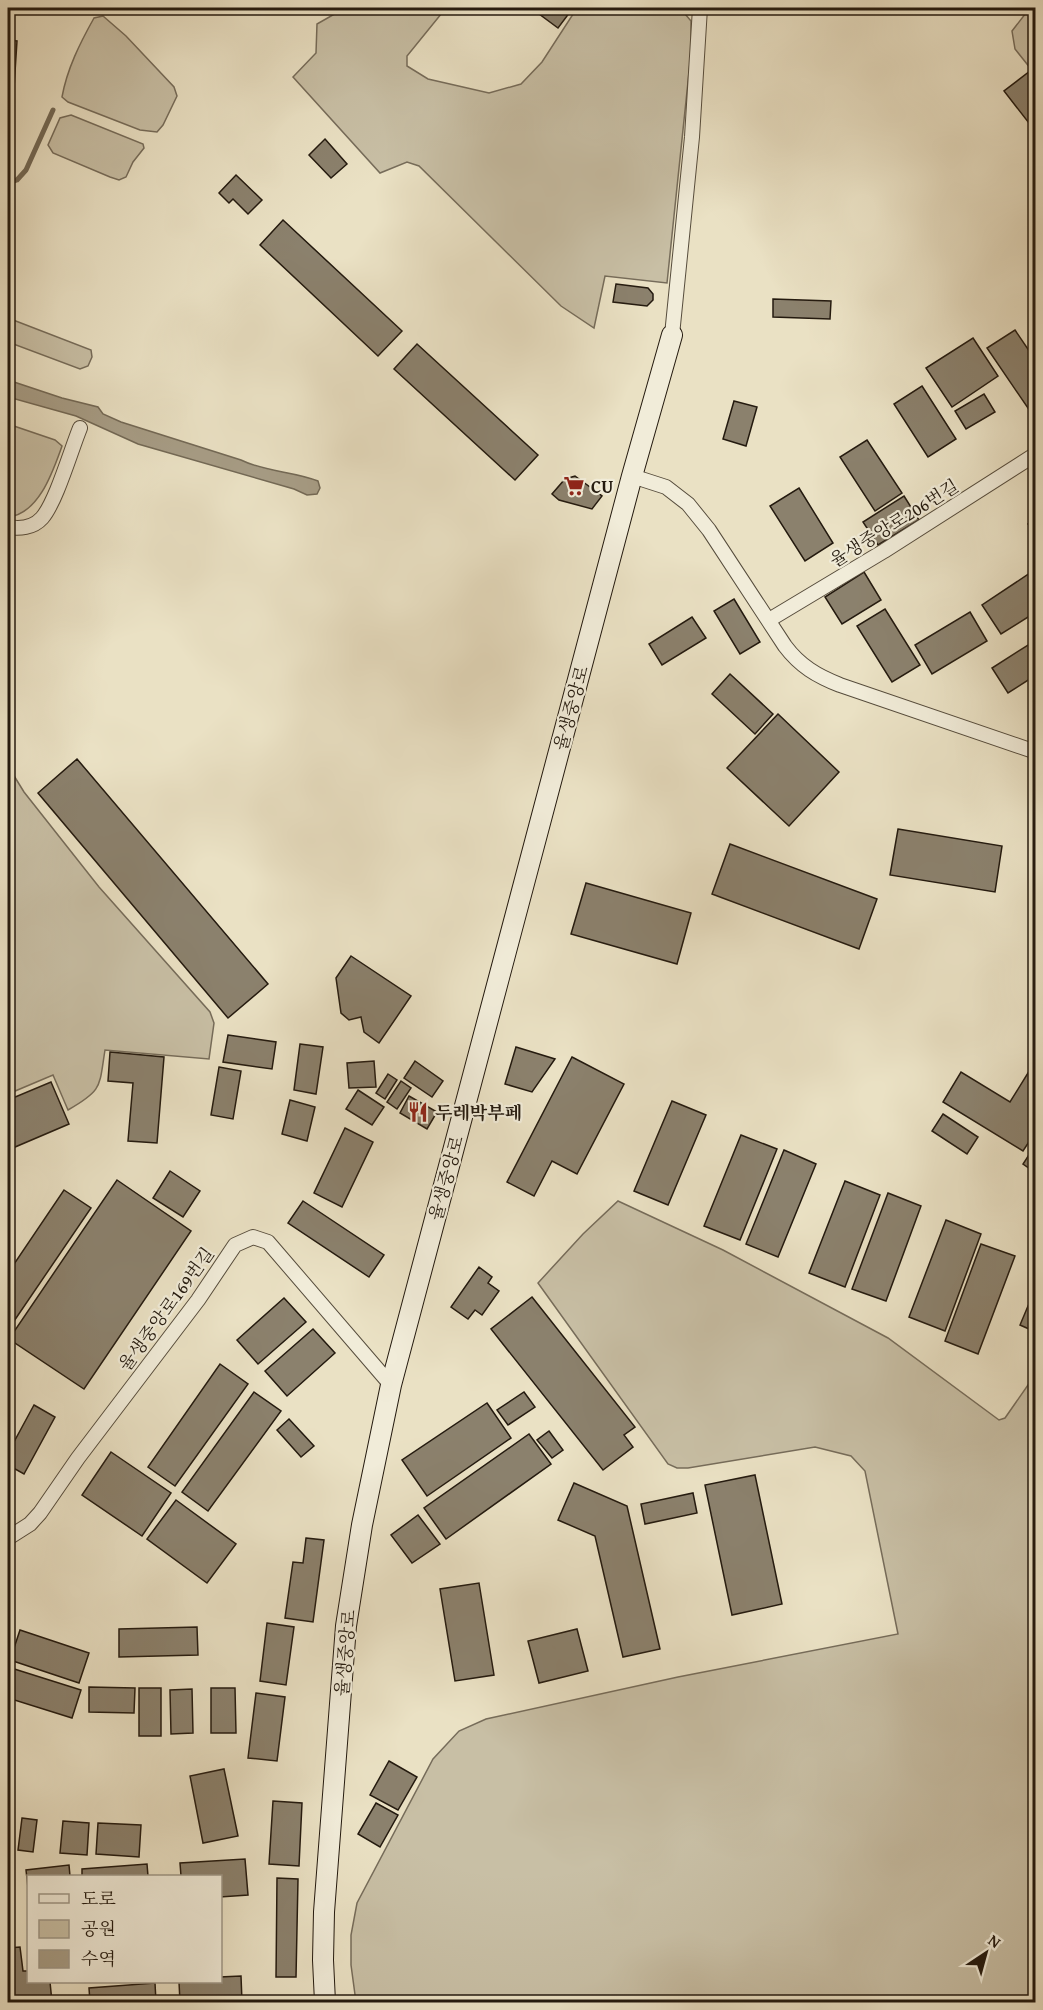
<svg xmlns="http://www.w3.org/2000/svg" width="1043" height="2010" viewBox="0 0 1043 2010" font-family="'Gentium Book Plus','Noto Serif KR',serif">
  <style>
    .green { fill: #c8bfa5; stroke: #766c5a; stroke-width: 1.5 }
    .water { fill: #a79d86; stroke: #736956; stroke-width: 1.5 }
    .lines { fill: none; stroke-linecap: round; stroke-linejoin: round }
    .stream { stroke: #736956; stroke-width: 5 }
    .building { fill: #8b816d; stroke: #241a0f; stroke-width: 1.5 }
    .street-casing { stroke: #564c3c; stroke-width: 16 }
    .secondary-casing { stroke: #241a0f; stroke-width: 22 }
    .street { stroke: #f1ecd9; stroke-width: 14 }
    .secondary { stroke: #f1ecd9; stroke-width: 20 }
    .labels { text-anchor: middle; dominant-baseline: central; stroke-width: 4.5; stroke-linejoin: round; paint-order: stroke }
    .poi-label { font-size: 18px; font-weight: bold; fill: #241a0f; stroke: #f1ecd9; text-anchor: start }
    .street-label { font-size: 18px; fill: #241a0f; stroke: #f1ecd9 }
  </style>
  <rect width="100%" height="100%" fill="#eae1c4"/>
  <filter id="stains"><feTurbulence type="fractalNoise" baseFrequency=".00333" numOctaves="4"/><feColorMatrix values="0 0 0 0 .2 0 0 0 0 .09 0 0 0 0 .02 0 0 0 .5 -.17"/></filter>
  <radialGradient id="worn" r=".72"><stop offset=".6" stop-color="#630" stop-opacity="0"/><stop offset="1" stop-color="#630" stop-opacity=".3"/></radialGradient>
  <g class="green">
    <polygon points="345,8 446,8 407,56 407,66 428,79 489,93 521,84 542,62 577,8 680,8 691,21 691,53 667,283 605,276 594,328 561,306 419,166 407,162 380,173 293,77 316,53 317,24"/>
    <polygon points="1023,8 1035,8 1035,74 1015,49 1012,31 1026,13"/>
    <path d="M103,16l23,20 48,51 3,9 -14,29 -6,7 -17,-2 -72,-28 -6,-5c5,-28 18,-54 32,-79z"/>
    <polygon points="71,115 143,144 144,148 133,162 126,177 119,180 110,177 53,153 48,145 60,118"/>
    <polygon points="8,318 91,350 92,357 88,366 80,369 8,342"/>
    <path d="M8,424l47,16 7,6c-9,25 -23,68 -54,71z"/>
    <path d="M8,766l16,26 75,95 111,125 4,11 -5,36 -104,-9c-6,37 -2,40 -37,60l-15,-35 -45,19z"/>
    <polygon points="618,1201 723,1250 888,1338 999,1420 1005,1418 1035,1375 1035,1432 1031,1443 1032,1453 1036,1458 1035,2002 356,2002 351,1965 351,1935 357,1903 433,1759 459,1731 486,1719 678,1677 898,1634 865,1471 851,1456 815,1447 688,1468 677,1468 668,1464 538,1283 583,1234"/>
  </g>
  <path class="water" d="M8,380l54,18 36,9 5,7 18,8 120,38c24,12 52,11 77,21l2,7 -3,6 -10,1 -13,-6 -156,-45 -62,-28 -68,-19z"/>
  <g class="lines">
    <polyline class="stream" points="8,183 17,180 26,170 53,110"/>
  </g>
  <g class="building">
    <polygon points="531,8 573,8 558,28"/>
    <polygon points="8,40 17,41 13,103 8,102"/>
    <polygon points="1030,71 1036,78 1036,132 1004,91"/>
    <polygon points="325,139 347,164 331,178 309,155"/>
    <polygon points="236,175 262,200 248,214 233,199 229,203 219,193"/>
    <polygon points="283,220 402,331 378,356 260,245"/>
    <polygon points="616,284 648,288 653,294 653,300 647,306 613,302"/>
    <polygon points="773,299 831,301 830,319 773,317"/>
    <polygon points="1015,330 1036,361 1036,411 1032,414 987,348"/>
    <polygon points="973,338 998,376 952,407 926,368"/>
    <polygon points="417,344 538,455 515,480 394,369"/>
    <polygon points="922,386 956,439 928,457 894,404"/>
    <polygon points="984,394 995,412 966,429 955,411"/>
    <polygon points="734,401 757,407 746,446 723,439"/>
    <polygon points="867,440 902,493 875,511 840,457"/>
    <polygon points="575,476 602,496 592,509 559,500 552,494 565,479"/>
    <polygon points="799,488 833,543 805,561 770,506"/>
    <polygon points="904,496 919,520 878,545 863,522"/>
    <polygon points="1036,519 1036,535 1028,524"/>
    <polygon points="1036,569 1036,612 1001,634 982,605"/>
    <polygon points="864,572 881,600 842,624 825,597"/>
    <polygon points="734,599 760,642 740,654 714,611"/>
    <polygon points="885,609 920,665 892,682 857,626"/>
    <polygon points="970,612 987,641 932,674 915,645"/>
    <polygon points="692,617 706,638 662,665 649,644"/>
    <polygon points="1036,640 1036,675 1008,693 992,668"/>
    <polygon points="730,674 773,714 755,734 712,694"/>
    <polygon points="778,714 839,772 789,826 727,768"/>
    <polygon points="77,759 268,984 228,1018 38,793"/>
    <polygon points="898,829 1002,846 995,892 890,875"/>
    <polygon points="730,844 877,899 859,949 712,894"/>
    <polygon points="586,883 691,913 677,964 571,934"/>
    <polygon points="351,956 411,996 379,1043 364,1032 361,1017 349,1020 341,1013 336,978"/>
    <polygon points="228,1035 276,1042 272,1069 223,1062"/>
    <polygon points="300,1044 323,1047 316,1094 294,1090"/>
    <polygon points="516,1047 555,1059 532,1092 505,1084"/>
    <polygon points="110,1052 164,1057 157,1143 128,1141 133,1083 108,1081"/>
    <polygon points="572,1057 624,1084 577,1174 552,1161 534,1196 507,1182"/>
    <polygon points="1036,1060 1036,1131 1023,1151 943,1102 961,1072 1010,1102"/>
    <polygon points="374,1061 376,1087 349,1088 347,1063"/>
    <polygon points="415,1061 443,1081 432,1097 404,1078"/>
    <polygon points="219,1067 241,1071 233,1119 211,1115"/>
    <polygon points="388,1074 397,1080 385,1099 376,1093"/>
    <polygon points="401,1081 411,1088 397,1109 387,1102"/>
    <polygon points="51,1082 69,1124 8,1150 8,1100"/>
    <polygon points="358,1090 384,1107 372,1125 346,1109"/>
    <polygon points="409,1096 437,1112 427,1129 400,1113"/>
    <polygon points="290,1100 315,1107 307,1141 282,1134"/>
    <polygon points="672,1101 706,1115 668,1205 634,1191"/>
    <polygon points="943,1114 978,1137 967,1154 932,1131"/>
    <polygon points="345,1128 373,1142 342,1207 314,1193"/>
    <polygon points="741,1135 777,1149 740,1240 704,1226"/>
    <polygon points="1036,1144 1036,1173 1023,1164"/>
    <polygon points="784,1150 816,1164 778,1257 746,1244"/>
    <polygon points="170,1171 200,1191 183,1217 153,1198"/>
    <polygon points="117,1180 191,1231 84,1389 9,1339"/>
    <polygon points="845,1181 880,1195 845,1287 809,1273"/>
    <polygon points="64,1190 91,1208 10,1327 8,1325 8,1273"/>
    <polygon points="888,1193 921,1206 886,1301 852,1289"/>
    <polygon points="303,1201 384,1255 369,1277 288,1223"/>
    <polygon points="946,1220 981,1234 945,1331 909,1317"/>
    <polygon points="981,1244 1015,1256 978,1354 945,1341"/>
    <polygon points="479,1267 492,1277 488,1283 499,1291 482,1315 475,1310 468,1319 451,1307"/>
    <polygon points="1036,1287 1036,1332 1020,1325"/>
    <polygon points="532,1297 635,1427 624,1435 633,1447 603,1470 491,1329"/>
    <polygon points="284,1298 306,1322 258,1364 237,1340"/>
    <polygon points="313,1329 335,1353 287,1396 265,1371"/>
    <polygon points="220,1364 248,1384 175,1486 148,1467"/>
    <polygon points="254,1392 281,1411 208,1511 182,1492"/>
    <polygon points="524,1392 535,1407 508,1425 497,1410"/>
    <polygon points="487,1403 511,1438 427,1496 402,1460"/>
    <polygon points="34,1405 55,1417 24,1474 8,1465 8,1453"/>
    <polygon points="289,1419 314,1446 301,1457 277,1430"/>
    <polygon points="549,1431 563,1450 552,1458 537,1440"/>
    <polygon points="529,1434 551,1464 446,1539 424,1508"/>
    <polygon points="111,1452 171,1493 142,1536 82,1495"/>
    <polygon points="755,1475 782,1604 732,1615 705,1485"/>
    <polygon points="574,1483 627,1506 660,1649 623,1657 595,1536 558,1520"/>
    <polygon points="693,1493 697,1513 645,1524 641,1504"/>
    <polygon points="176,1500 236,1544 207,1583 147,1539"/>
    <polygon points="418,1515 440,1544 412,1563 391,1535"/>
    <polygon points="306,1538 324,1540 313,1622 285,1618 293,1562 303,1563"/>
    <polygon points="479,1583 494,1675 455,1681 440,1589"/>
    <polygon points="267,1623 294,1627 286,1685 260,1681"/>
    <polygon points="197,1627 198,1655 119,1657 119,1629"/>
    <polygon points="577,1629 588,1671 539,1683 528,1641"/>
    <polygon points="20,1630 89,1653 79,1683 10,1660"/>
    <polygon points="8,1667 81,1690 72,1718 8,1698"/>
    <polygon points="89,1687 135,1688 134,1713 89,1712"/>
    <rect x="139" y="1688" width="22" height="48"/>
    <polygon points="211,1688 235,1688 236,1733 211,1733"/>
    <polygon points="192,1689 193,1733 171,1734 170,1690"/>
    <polygon points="256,1693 285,1697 277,1761 248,1758"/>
    <polygon points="389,1761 417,1777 398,1810 370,1795"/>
    <polygon points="224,1769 238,1836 203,1843 190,1776"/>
    <polygon points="273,1801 302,1803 299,1866 269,1864"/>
    <polygon points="376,1803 398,1815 380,1847 358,1834"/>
    <polygon points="22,1818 37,1820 33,1852 18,1850"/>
    <polygon points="63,1821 89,1823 87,1855 60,1853"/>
    <polygon points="98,1823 141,1825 139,1857 96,1854"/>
    <polygon points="245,1859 248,1895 220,1897 220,1876 181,1876 180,1863"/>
    <polygon points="147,1864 148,1876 82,1876 82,1869"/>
    <polygon points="69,1865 70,1876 28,1876 28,1888 26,1870"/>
    <polygon points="8,1876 13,1931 8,1931"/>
    <polygon points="277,1878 298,1879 296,1977 276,1977"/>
    <polygon points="20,1947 23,1971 28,1971 28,1982 50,1982 52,2002 8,2002 8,1948"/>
    <polygon points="241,1976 242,2002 180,2002 179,1982 220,1982 220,1977"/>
    <polygon points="155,1983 156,2002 90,2002 89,1988"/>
  </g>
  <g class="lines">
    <g class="street-casing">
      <g id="street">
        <polyline points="672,335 692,137 700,8"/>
        <path d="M632,476l34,11 22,17 21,26 76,116c15,20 32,30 55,39l196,67"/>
        <path d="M8,527c11,2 25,1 34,-9 14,-16 29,-68 38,-90"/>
        <polyline points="769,620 884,551 1036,454"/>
        <polyline points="8,1538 30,1524 40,1513 78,1458 198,1300 235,1245 253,1237 268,1242 391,1385"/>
      </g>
    </g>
    <g class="secondary-casing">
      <polyline id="secondary" points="325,2002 323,1960 324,1912 346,1626 362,1525 391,1385 632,476 672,335"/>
    </g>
    <use href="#street" class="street"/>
    <use href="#secondary" class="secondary"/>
  </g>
  <defs>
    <g id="supermarket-bare" transform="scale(1.62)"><path d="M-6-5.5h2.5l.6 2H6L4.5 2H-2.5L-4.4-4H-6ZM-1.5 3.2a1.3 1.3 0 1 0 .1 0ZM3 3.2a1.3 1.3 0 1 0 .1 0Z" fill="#8f2418" stroke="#f1ecd9" stroke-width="2.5" paint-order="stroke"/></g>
    <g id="restaurant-bare" transform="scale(1.62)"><path d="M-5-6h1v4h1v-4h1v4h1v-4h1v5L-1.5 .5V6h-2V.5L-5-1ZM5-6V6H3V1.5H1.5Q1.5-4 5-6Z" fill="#8f2418" stroke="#f1ecd9" stroke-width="2.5" paint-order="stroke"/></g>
  </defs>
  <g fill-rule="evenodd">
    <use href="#supermarket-bare" x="574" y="486"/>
    <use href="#restaurant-bare" x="418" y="1112"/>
  </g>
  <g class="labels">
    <g class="poi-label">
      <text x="591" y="486">CU</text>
      <text x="435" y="1112">두레박부페</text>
    </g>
    <g class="street-label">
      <text transform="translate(894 523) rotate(-32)">율생중앙로206번길</text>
      <text transform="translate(571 708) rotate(-75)">율생중앙로</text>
      <text transform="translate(446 1178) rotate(-75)">율생중앙로</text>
      <text transform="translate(166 1309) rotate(-54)">율생중앙로169번길</text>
      <text transform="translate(345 1653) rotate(-85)">율생중앙로</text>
    </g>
  </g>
  <rect width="1043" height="2010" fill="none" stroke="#eae1c4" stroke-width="30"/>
  <rect x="9" y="9" width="1025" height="1992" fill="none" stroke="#241a0f" stroke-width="3"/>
  <rect x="15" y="15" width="1013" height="1980" fill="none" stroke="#241a0f" stroke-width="1.5"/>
  <rect x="27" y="1875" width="195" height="108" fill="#f1ecd9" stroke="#9f9888" stroke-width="1.5"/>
  <rect x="39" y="1894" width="30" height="9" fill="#f1ecd9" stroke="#9f9888" stroke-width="1.5"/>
  <text x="81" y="1905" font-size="18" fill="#241a0f">도로</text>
  <rect x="39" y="1920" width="30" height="18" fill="#c8bfa5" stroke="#9f9888" stroke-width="1.5"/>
  <text x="81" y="1935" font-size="18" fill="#241a0f">공원</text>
  <rect x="39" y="1950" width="30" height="18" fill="#a79d86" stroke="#9f9888" stroke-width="1.5"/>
  <text x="81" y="1965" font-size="18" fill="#241a0f">수역</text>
  <g transform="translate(986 1953) rotate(36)" stroke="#f1ecd9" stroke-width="4.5" paint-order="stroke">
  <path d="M0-4.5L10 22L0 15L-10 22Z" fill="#241a0f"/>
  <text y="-9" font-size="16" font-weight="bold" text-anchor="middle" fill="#241a0f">N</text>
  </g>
  <rect width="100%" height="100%" filter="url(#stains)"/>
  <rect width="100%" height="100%" fill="url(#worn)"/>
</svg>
